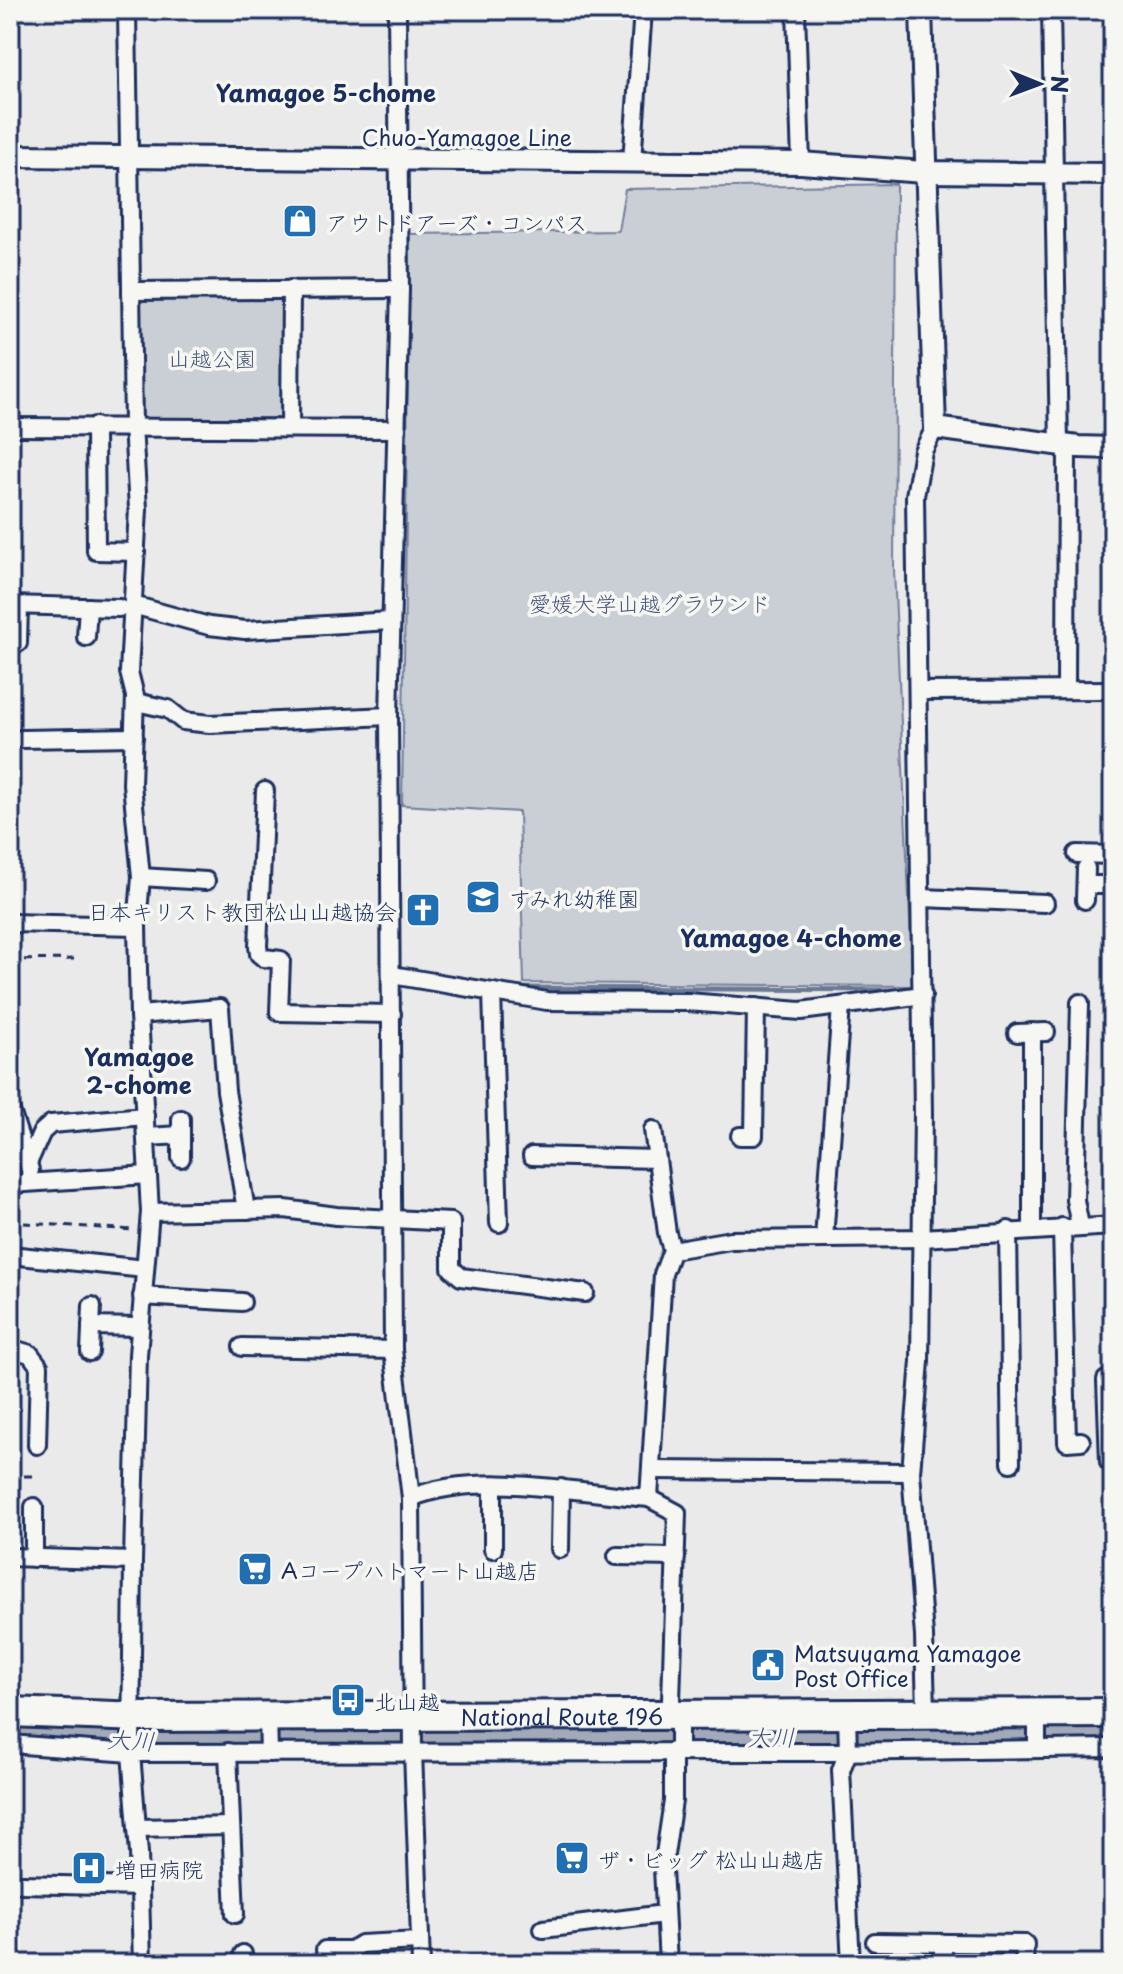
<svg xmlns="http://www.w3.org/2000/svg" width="1123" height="1974" viewBox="0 0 1123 1974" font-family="'Playpen Sans','Klee One',sans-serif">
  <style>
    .green { fill: #caced5; stroke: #727e9a; stroke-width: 2 }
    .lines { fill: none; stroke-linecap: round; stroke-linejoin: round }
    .stream { stroke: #6c7995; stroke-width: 5 }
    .river { stroke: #a2aaba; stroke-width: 28 }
    .minor-casing { stroke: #1b2f5e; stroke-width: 22 }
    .tertiary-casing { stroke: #1b2f5e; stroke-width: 26 }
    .trunk-casing { stroke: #1b2f5e; stroke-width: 34 }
    .path { stroke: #1b2f5e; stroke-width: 3; stroke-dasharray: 8 6; stroke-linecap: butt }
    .minor { stroke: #f6f6f2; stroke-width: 16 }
    .tertiary { stroke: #f6f6f2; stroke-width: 20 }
    .trunk { stroke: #f6f6f2; stroke-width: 28 }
    .labels { text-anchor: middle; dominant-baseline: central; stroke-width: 7; stroke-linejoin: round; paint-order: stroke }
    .street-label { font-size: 22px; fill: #1b2f5e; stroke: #f6f6f2 }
    .poi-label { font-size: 22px; fill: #1b2f5e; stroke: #f6f6f2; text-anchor: start }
    .park-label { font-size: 22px; fill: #47577c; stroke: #f6f6f2 }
    .neighbourhood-label { font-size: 24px; font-weight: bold; fill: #1b2f5e; stroke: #f6f6f2 }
    .water-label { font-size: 24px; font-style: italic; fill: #44547a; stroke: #f6f6f2 }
  </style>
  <rect width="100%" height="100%" fill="#e9eae9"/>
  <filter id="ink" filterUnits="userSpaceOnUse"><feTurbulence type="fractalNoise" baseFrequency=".0125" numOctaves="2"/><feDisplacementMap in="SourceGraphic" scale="16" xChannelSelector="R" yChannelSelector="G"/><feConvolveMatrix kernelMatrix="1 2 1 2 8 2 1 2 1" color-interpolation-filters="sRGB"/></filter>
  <g filter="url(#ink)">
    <g class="green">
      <polygon points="896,184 894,570 913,986 524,983 519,812 402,805 410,234 618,231 625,189"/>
      <polygon points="287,295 286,418 137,418 137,296"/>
    </g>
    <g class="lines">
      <polyline class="stream" points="519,988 902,990"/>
      <g class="river">
        <polyline points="10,1732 162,1741 396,1738"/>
        <polyline points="429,1737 1113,1735"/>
      </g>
      <g class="minor-casing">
        <g id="minor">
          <polyline points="127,10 133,426 138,509 129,672 135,696 132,784 141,877 137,926 139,1015 150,1212 138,1355 133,1561 131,1753 139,1853 142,1964"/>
          <polyline points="397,10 400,289 389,716 393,1350 411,1498 413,1752 421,1964"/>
          <polyline points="796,10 801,163"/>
          <polyline points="1051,10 1059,445"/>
          <polyline points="632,161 643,10"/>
          <polyline points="131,291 400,289"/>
          <polyline points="95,426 96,551 136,552"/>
          <polyline points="10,427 397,429"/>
          <polyline points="290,428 291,289"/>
          <polyline points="10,605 119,608"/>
          <polyline points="133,605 209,626 245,630 390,621"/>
          <polyline points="86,637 88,607"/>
          <polyline points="18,643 19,606"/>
          <polyline points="1066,688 1067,446"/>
          <polyline points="919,691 1113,690"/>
          <polyline points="136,702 168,709 183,721 210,724 389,716"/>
          <polyline points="21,739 134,737"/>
          <polyline points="265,791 258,946 259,954 264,958 281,960 279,1012 392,1014"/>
          <polyline points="1077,854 1113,855"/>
          <polyline points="141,877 206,881"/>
          <polyline points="1086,885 1113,885"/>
          <polyline points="922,898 1045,903"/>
          <polyline points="1085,900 1086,868"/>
          <polyline points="10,923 137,926"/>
          <polyline points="392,975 547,1001 688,1002 801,1011 923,995"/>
          <polyline points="492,992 499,1223"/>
          <polyline points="1080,1003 1075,1200 1080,1226"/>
          <polyline points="139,1015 220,1008 226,1091 246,1210"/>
          <polyline points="1032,1032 1032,1229"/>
          <polyline points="1017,1033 1046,1032"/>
          <polyline points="10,1108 30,1170"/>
          <polyline points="181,1119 181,1158"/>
          <polyline points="653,1130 667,1233 672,1250 663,1274 649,1498 677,1513 671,1701 679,1727 679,1751"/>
          <polyline points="740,1136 754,1136 756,1007"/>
          <polyline points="147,1137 181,1135"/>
          <polyline points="532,1156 657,1159"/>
          <polyline points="28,1163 42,1132 51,1124 145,1116"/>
          <polyline points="10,1184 148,1175"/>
          <polyline points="150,1212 285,1209 336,1216 451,1222 451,1268 461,1277 585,1293"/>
          <polyline points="1062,1227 1067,1442 1081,1441"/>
          <polyline points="1008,1230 1011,1463"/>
          <polyline points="824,1239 841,1006"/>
          <polyline points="672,1250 731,1240 922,1238 1113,1226"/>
          <polyline points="10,1255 145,1269"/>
          <polyline points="142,1296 242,1302"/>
          <polyline points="91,1326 139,1327"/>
          <polyline points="242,1347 393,1350"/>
          <polyline points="10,1348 30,1354 39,1366 37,1445"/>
          <polyline points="90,1352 92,1306"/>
          <polyline points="1106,1380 1109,1462"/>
          <polyline points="651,1470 911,1472"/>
          <path d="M411,1498c68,-28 167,-5 238,0"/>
          <polyline points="34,1507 34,1558"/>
          <polyline points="493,1549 493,1487"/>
          <polyline points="560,1549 561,1488"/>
          <polyline points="617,1556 676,1557"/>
          <polyline points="10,1557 133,1561"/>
          <polyline points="926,1712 924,1636 911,1472 920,1361 923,1114 915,496 923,451 935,428"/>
          <polyline points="847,1714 848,1752 841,1770 851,1964"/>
          <polyline points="268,1716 269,1753"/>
          <polyline points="10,1744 131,1753 831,1752 1113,1748"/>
          <polyline points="1037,1748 1037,1713"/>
          <polyline points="228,1752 235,1914"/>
          <polyline points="137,1828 231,1826"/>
          <polyline points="22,1884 140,1887"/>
          <polyline points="543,1929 664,1914"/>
          <polyline points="875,1942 1025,1944 1024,1964"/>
          <polyline points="325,1950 351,1950 361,1944 419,1941"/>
          <polyline points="243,1954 244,1964"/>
          <polyline points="668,1964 663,1868 673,1801 673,1751"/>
          <polyline points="943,1964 943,1943"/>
        </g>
      </g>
      <g class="tertiary-casing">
        <g id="tertiary">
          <polyline points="921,10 935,428 1078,447 1113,448"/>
          <polyline points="10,156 801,163 924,172 1113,174"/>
        </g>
      </g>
      <g class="trunk-casing">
        <g id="trunk">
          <path id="s1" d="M10,1712l131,5 972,-4"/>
        </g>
      </g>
      <g class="path">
        <polyline points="10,960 77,959"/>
        <polyline points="10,1222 134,1230"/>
        <polyline points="10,1476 35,1476"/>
      </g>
      <use href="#minor" class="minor"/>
      <use href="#tertiary" class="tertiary"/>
      <use href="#trunk" class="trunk"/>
    </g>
  </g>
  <defs>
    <g id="shop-square" transform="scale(1.8)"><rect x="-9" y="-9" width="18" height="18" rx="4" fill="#1f6fb2" stroke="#f6f6f2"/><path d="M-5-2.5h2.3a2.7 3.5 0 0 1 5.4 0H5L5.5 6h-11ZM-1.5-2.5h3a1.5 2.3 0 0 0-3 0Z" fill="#fff"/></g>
    <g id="school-square" transform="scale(1.8)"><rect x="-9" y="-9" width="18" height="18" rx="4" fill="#1f6fb2" stroke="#f6f6f2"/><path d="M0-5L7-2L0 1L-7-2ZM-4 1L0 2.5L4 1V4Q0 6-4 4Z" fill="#fff"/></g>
    <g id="church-square" transform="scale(1.8)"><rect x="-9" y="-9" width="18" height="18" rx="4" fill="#1f6fb2" stroke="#f6f6f2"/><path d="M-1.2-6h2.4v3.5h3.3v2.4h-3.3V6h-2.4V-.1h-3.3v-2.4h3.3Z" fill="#fff"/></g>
    <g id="supermarket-square" transform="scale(1.8)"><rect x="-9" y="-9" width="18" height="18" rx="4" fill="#1f6fb2" stroke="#f6f6f2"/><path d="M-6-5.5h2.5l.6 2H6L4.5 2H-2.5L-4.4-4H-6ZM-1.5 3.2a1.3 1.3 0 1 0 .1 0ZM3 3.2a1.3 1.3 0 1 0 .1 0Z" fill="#fff"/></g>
    <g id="civic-square" transform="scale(1.8)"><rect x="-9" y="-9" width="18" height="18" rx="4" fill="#1f6fb2" stroke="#f6f6f2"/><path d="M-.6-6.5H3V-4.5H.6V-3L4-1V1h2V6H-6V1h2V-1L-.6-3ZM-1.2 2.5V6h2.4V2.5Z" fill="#fff"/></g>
    <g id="bus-square" transform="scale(1.8)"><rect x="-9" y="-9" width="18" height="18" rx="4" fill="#1f6fb2" stroke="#f6f6f2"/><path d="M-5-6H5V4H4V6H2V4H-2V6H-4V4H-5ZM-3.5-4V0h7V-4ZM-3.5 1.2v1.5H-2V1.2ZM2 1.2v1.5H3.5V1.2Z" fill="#fff"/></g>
    <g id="hospital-square" transform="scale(1.8)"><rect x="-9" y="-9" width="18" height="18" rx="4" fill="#1f6fb2" stroke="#f6f6f2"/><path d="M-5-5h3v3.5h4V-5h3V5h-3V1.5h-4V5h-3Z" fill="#fff"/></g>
  </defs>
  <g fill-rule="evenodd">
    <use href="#shop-square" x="300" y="221"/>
    <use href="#school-square" x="483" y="897"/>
    <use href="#church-square" x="423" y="910"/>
    <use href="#supermarket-square" x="255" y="1569"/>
    <use href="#civic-square" x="768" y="1665"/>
    <use href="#bus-square" x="348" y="1700"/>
    <use href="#supermarket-square" x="572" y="1858"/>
    <use href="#hospital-square" x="89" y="1868"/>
  </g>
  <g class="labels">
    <g class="street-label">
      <text x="467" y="136">Chuo-Yamagoe Line</text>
      <text stroke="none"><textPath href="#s1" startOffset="552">National Route 196</textPath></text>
    </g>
    <g class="poi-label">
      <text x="326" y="221">アウトドアーズ・コンパス</text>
      <text x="509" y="897">すみれ幼稚園</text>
      <text x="397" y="910" text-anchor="end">日本キリスト教団松山山越協会</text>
      <text x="281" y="1569">Aコープハトマート山越店</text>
      <text x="794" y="1652">Matsuyama Yamagoe<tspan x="794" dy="25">Post Office</tspan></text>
      <text x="374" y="1700">北山越</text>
      <text x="598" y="1858">ザ・ビッグ 松山山越店</text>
      <text x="115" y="1868">増田病院</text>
    </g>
    <g class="park-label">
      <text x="212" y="357">山越公園</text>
      <text x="650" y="602">愛媛大学山越グラウンド</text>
    </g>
    <g class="neighbourhood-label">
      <text x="326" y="92">Yamagoe 5-chome</text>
      <text x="791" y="937">Yamagoe 4-chome</text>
      <text x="139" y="1056">Yamagoe<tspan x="139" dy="28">2-chome</tspan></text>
    </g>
    <g class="water-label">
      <text x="771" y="1736">大川</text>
      <text transform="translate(131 1739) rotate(3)">大川</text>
    </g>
  </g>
  <rect width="1123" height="1974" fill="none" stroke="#f6f6f2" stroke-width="40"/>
  <rect x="20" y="20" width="1083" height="1934" fill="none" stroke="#1b2f5e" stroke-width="3" filter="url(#ink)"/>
  <g transform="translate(1039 84) rotate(91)" stroke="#f6f6f2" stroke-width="6" paint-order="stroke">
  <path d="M0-6L14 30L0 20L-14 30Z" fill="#1b2f5e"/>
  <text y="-12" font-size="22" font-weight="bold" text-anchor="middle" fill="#1b2f5e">N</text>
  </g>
</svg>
